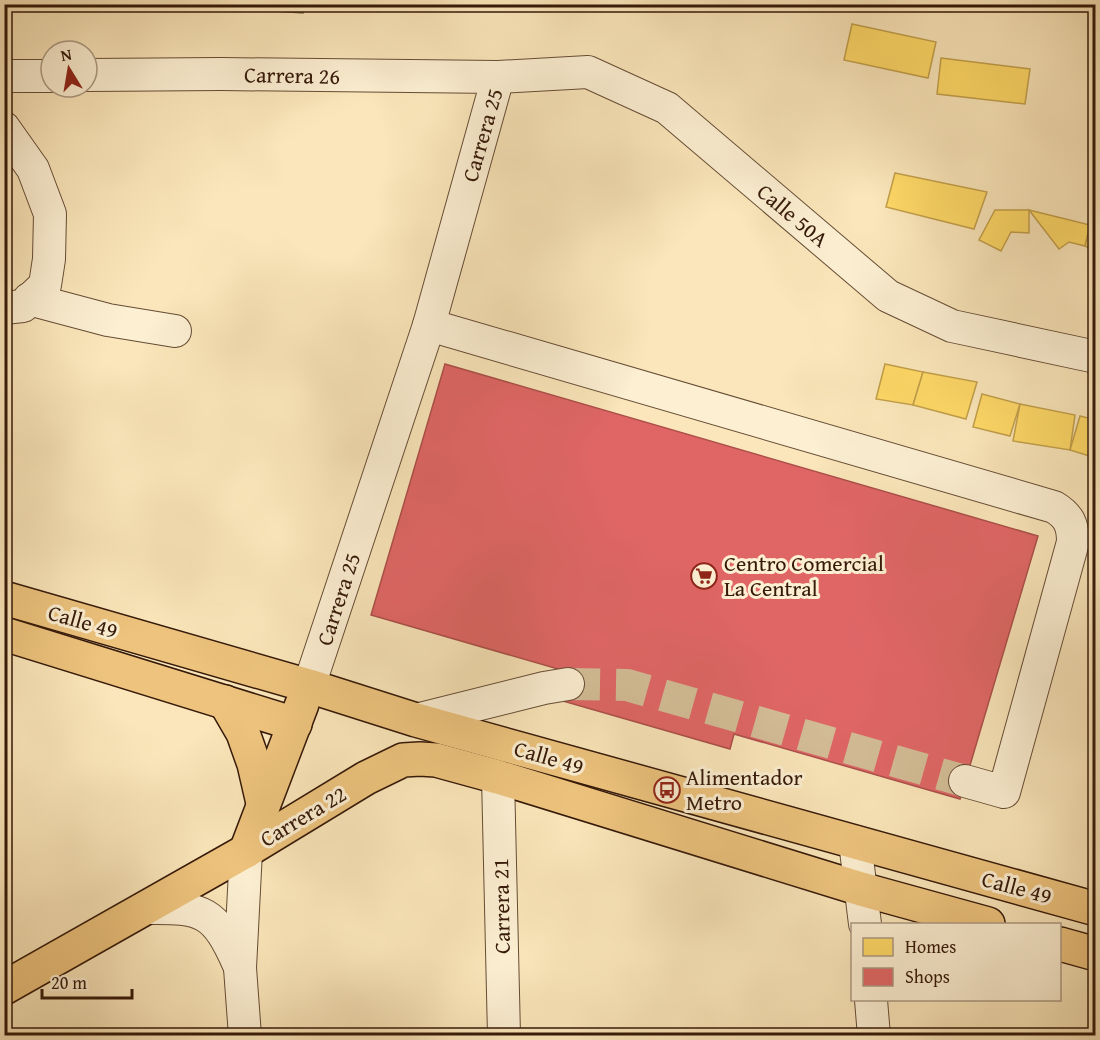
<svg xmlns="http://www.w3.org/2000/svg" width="1100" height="1040" viewBox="0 0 1100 1040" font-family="'Gentium Book Plus',serif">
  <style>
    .green { fill: #c3c38c; stroke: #7c6e4a; stroke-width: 1.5 }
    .homes { fill: #ffd966; stroke: #c29f4a; stroke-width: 1.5 }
    .shops { fill: #e06666; stroke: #ad4f4a; stroke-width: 1.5 }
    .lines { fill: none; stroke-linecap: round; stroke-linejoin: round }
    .minor-tunnel { stroke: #d3bd97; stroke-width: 32; stroke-dasharray: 32 16; stroke-linecap: butt }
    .minor-casing { stroke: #664c35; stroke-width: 34 }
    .major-casing { stroke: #351909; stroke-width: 36 }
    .minor { stroke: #fcefd2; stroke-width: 32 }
    .major { stroke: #edc37d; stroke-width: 33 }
    .labels { text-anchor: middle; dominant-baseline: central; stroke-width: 6; stroke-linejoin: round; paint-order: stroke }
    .street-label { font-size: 22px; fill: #351909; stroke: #fcefd2 }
    .poi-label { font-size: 22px; fill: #351909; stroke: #fcefd2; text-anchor: start }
  </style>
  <rect width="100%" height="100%" fill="#fae6ba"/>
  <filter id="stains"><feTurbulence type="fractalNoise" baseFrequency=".00333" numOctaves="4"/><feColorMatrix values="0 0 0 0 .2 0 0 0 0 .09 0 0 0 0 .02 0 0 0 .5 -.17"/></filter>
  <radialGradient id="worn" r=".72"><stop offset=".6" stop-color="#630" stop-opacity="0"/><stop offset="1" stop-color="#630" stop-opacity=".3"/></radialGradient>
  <polygon class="green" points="183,5 303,5 303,13"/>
  <g class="homes">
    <polygon points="852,24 936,42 928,78 844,60"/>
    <polygon points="941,58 1030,69 1025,104 937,94"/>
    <polygon points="895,173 987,192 974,229 886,207"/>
    <polygon points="995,210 1029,210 1029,233 1011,232 1001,251 979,240"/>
    <polygon points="1029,210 1090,225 1085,246 1069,242 1059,249"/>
    <polygon points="1090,225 1096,227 1096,251 1085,246"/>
    <polygon points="885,364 923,372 913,405 876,399"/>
    <polygon points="923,372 977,382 966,419 913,405"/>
    <polygon points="982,394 1020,404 1010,436 973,427"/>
    <polygon points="1020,404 1075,415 1070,450 1013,441"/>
    <polygon points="1080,416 1096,420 1096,458 1070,450"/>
  </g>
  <polygon class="shops" points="445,364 1038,536 960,799 734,734 730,749 563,701 572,673 371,615"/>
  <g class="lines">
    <polyline class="minor-tunnel" points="568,684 627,685 965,781"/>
    <g class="minor-casing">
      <g id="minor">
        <polyline points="87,75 221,74 498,77 588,72 667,108 888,296 952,326 1096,357"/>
        <polyline points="4,76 51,76"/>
        <polyline points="4,128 33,169 50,214 49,259 45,285 23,306 4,308"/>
        <polyline points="29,299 108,320 175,331"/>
        <path d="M429,325l625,182c15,9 19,18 19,35l-69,250 -39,-11"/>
        <polyline points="309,686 429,325 498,77"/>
        <polyline points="416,720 544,688 568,684"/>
        <polyline points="498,777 504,1036"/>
        <polyline points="855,842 865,924"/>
        <path d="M146,908c58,-1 69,3 93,57"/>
        <polyline points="871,1000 874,1036"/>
        <polyline points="245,1036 240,968 246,851"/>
      </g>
    </g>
    <g class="major-casing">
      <g id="major">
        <polyline points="4,598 309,686 416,720 1096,909"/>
        <polyline points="4,634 295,724"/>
        <polyline points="225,702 243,733 254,764 263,803"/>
        <polyline points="246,851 302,704"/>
        <polyline points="1060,944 1096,954"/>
        <polyline points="4,988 246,851 366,778 403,760 420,759 436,760 498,777 861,889 988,924"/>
      </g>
    </g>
    <use href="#minor" class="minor"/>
    <use href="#major" class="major"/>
  </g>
  <defs>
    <g id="supermarket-ring" transform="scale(1.35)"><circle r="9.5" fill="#fcefd2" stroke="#8f2418" stroke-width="1.5"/><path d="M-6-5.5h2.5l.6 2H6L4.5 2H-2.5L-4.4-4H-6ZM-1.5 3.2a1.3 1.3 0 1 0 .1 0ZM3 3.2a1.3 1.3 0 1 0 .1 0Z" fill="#8f2418"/></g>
    <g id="bus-ring" transform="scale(1.35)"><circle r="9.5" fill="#fcefd2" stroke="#8f2418" stroke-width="1.5"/><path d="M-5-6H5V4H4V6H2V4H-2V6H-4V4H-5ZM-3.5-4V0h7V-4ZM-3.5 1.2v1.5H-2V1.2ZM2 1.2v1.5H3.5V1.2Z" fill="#8f2418"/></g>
  </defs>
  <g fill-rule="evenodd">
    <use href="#supermarket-ring" x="704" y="576"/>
    <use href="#bus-ring" x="667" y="790"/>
  </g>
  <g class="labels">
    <g class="street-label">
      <text transform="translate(292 75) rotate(1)">Carrera 26</text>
      <text transform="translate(482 135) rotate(-74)">Carrera 25</text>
      <text transform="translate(793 215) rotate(40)">Calle 50A</text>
      <text transform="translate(338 599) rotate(-72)">Carrera 25</text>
      <text transform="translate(83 621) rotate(16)">Calle 49</text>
      <text transform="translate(549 757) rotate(16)">Calle 49</text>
      <text transform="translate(303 816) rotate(-31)">Carrera 22</text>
      <text transform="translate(1017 887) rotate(15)">Calle 49</text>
      <text transform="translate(501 906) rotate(-91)">Carrera 21</text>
    </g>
    <g class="poi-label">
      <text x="724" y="563">Centro Comercial<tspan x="724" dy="25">La Central</tspan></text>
      <text x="686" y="777">Alimentador<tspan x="686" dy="25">Metro</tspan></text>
    </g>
  </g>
  <rect width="1100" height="1040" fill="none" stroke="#fae6ba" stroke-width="24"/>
  <rect x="6" y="6" width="1088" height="1028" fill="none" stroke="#351909" stroke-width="3"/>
  <rect x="12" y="12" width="1076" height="1016" fill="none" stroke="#351909" stroke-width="1.5"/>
  <rect x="851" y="923" width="210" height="78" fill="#fcefd2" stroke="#ac9982" stroke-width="1.5"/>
  <rect x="863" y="938" width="30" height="18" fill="#ffd966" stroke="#ac9982" stroke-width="1.5"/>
  <text x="905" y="953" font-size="18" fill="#351909">Homes</text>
  <rect x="863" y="968" width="30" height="18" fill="#e06666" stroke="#ac9982" stroke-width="1.5"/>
  <text x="905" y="983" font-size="18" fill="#351909">Shops</text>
  <g transform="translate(69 69) rotate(349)"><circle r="28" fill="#fcefd2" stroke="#ac9982" stroke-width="1.5"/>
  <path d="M0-4.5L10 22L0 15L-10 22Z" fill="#8f2418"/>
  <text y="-9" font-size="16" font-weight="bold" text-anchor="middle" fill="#351909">N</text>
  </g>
  <path d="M42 989v9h90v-9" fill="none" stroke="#351909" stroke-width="3"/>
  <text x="51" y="989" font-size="18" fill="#351909" stroke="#fcefd2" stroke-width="4.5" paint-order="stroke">20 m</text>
  <rect width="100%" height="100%" filter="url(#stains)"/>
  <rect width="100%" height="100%" fill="url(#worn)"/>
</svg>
